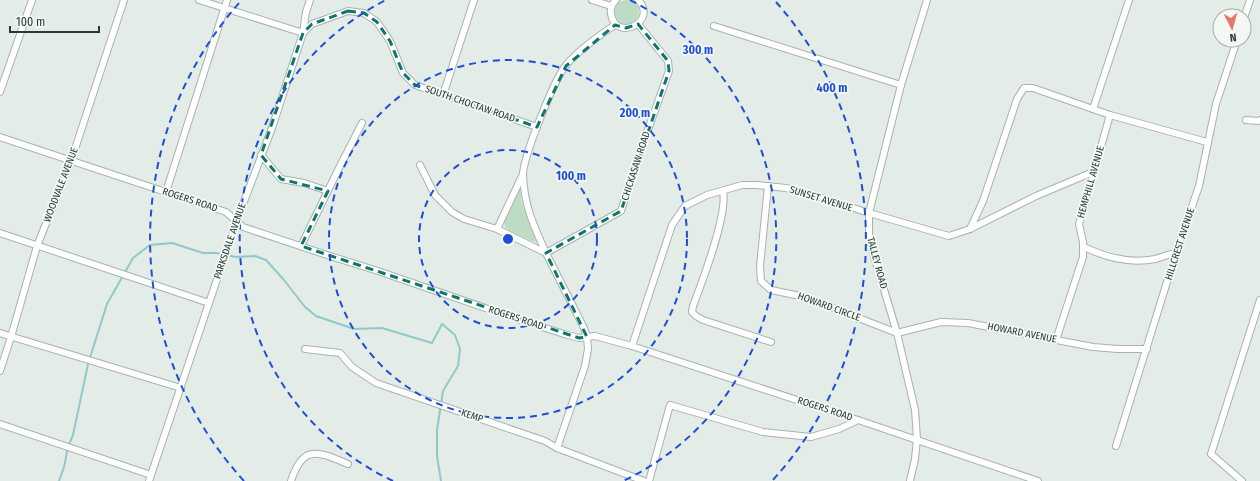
<svg xmlns="http://www.w3.org/2000/svg" width="1260" height="481" viewBox="0 0 1260 481" font-family="'Fira Sans Condensed',sans-serif">
  <style>
    .green { fill: #bedbc3 }
    .lines { fill: none; stroke-linecap: round; stroke-linejoin: round }
    .stream { stroke: #91c9cb; stroke-width: 2 }
    .minor-casing { stroke: #a6b3ad; stroke-width: 8 }
    .minor { stroke: #fff; stroke-width: 6 }
    .marked { fill: none; stroke: #0f766e; stroke-width: 3; stroke-dasharray: 8 5; stroke-linejoin: round }
    .ring { fill: none; stroke: #1d4ed8; stroke-width: 2; stroke-dasharray: 7 5 }
    .labels { text-anchor: middle; dominant-baseline: central; stroke-width: 3.5; stroke-linejoin: round; paint-order: stroke }
    .street-label { font-size: 10px; fill: #253b32; stroke: #f4f8f5 }
    .centre { fill: #1d4ed8; stroke: #f4f8f5; stroke-width: 2 }
    .ring-label { font-size: 12px; text-anchor: middle; font-weight: bold; fill: #1d4ed8; stroke: #f4f8f5; stroke-width: 3.5; stroke-linejoin: round; paint-order: stroke }
  </style>
  <rect width="100%" height="100%" fill="#e3ece7"/>
  <g class="green">
    <circle cx="627" cy="12" r="12"/>
    <polygon points="518,190 520,190 522,204 536,241 534,242 505,228 504,221"/>
  </g>
  <g class="lines">
    <polyline class="stream" points="59,481 64,467 68,447 73,435 88,364 107,304 133,258 150,245 172,243 203,253 216,253 236,257 255,256 266,260 284,280 305,307 316,316 354,329 382,328 432,343 442,324 455,335 460,349 458,366 443,391 437,430 437,456 441,481"/>
    <g class="minor-casing">
      <g id="minor">
        <polyline points="199,0 303,33 312,24 348,11 364,13 377,22 390,41 403,73 415,85 537,127"/>
        <polyline points="592,0 611,6"/>
        <path d="M616,0c-4,4 -6,9 -5,14 5,29 48,7 27,-14"/>
        <polyline points="1244,18 1250,0"/>
        <path d="M615,25c-17,11 -35,24 -49,40 -12,15 -43,92 -43,110 1,30 11,52 23,78l75,-42 24,-73 24,-67 -1,-10 -30,-37"/>
        <polyline points="714,26 901,85"/>
        <polyline points="0,92 32,0"/>
        <polyline points="443,95 474,0"/>
        <polyline points="1093,109 1129,0"/>
        <polyline points="1246,120 1258,121 1260,120"/>
        <polyline points="0,137 226,212 243,227 330,256 378,271 517,319 564,334 579,338 595,336 632,346 858,420 1038,481"/>
        <polyline points="261,155 281,179 304,183 328,191"/>
        <polyline points="420,165 435,195 452,212 464,219 497,229 546,253 584,328 587,337 588,349 585,366 557,448"/>
        <polyline points="768,186 760,266 761,281 771,290 805,297 897,333 941,322 968,323 1093,347 1118,349 1147,349"/>
        <path d="M723,191c5,24 -21,91 -30,115l-1,6 4,4 7,4 68,22"/>
        <polyline points="166,192 227,0"/>
        <polyline points="497,229 523,174"/>
        <polyline points="970,229 983,201 1017,99 1024,88 1033,88 1110,115 1207,142"/>
        <polyline points="0,233 209,303"/>
        <polyline points="301,246 338,170 362,123"/>
        <path d="M1084,247c23,11 46,17 71,12 8,-2 13,-5 21,-6"/>
        <polyline points="0,333 181,388"/>
        <polyline points="1056,340 1083,257 1083,242 1079,224 1110,115"/>
        <polyline points="632,346 672,225 685,206 707,195 742,185 757,185 786,188 813,195 869,213 949,236 970,229 1036,196 1093,172"/>
        <polyline points="305,349 340,353 352,367 376,383 545,441 557,448 644,481"/>
        <polyline points="0,371 11,337 37,246 71,161 124,0"/>
        <polyline points="0,424 151,475"/>
        <polyline points="1116,446 1176,253 1199,186 1216,104 1237,40"/>
        <polyline points="149,481 237,220 272,128 303,33 306,12 310,0"/>
        <path d="M291,481c12,-38 28,-29 57,-17"/>
        <polyline points="649,481 670,405 763,432 811,437 839,429 858,420"/>
        <polyline points="910,481 915,459 917,439 915,410 897,333 874,256 869,234 869,213 901,85 927,0"/>
        <polyline points="1242,481 1211,454 1260,300"/>
      </g>
    </g>
    <use href="#minor" class="minor"/>
  </g>
  <path class="marked" d="M348,11l16,2 13,9 13,19 13,32 12,12 122,42 29,-61 49,-41 11,3 12,-4 30,37 1,10 -48,140 -75,42 41,84 -8,1 -278,-92 27,-55 -47,-12 -20,-24 42,-122 9,-9z"/>
  <g class="ring">
    <circle cx="508" cy="239" r="89"/>
    <circle cx="508" cy="239" r="179"/>
    <path d="M393 481A268 268 0 0 1 386 0M630 0A268 268 0 0 1 623 481"/>
    <path d="M244 481A358 358 0 0 1 240 2M776 2A358 358 0 0 1 772 481"/>
  </g>
  <g class="labels">
    <g class="street-label">
      <text transform="translate(470 104) rotate(19)">SOUTH CHOCTAW ROAD</text>
      <text transform="translate(636 166) rotate(-72)">CHICKASAW ROAD</text>
      <text transform="translate(1091 182) rotate(-74)">HEMPHILL AVENUE</text>
      <text transform="translate(61 185) rotate(-69)">WOODVALE AVENUE</text>
      <text transform="translate(821 199) rotate(17)">SUNSET AVENUE</text>
      <text transform="translate(190 200) rotate(18)">ROGERS ROAD</text>
      <text transform="translate(230 241) rotate(-71)">PARKSDALE AVENUE</text>
      <text transform="translate(1180 244) rotate(-72)">HILLCREST AVENUE</text>
      <text transform="translate(877 263) rotate(75)">TALLEY ROAD</text>
      <text transform="translate(829 307) rotate(20)">HOWARD CIRCLE</text>
      <text transform="translate(516 318) rotate(18)">ROGERS ROAD</text>
      <text transform="translate(1022 333) rotate(11)">HOWARD AVENUE</text>
      <text transform="translate(825 409) rotate(18)">ROGERS ROAD</text>
      <text transform="translate(472 416) rotate(19)">KEMP</text>
    </g>
  </g>
  <circle cx="508" cy="239" r="6" class="centre"/>
  <g class="ring-label">
    <text x="698" y="54">300 m</text>
    <text x="832" y="92">400 m</text>
    <text x="635" y="117">200 m</text>
    <text x="571" y="180">100 m</text>
  </g>
  <g transform="translate(1232 28) rotate(174)"><circle r="19" fill="#f4f8f5" stroke="#a1aca7"/>
  <path d="M0-3L7 15L0 10L-7 15Z" fill="#e47869"/>
  <text y="-6" font-size="11" font-weight="bold" text-anchor="middle" fill="#253b32">N</text>
  </g>
  <path d="M10 26v6h89v-6" fill="none" stroke="#253b32" stroke-width="2"/>
  <text x="16" y="26" font-size="12" fill="#253b32" stroke="#f4f8f5" stroke-width="3" paint-order="stroke">100 m</text>
</svg>
